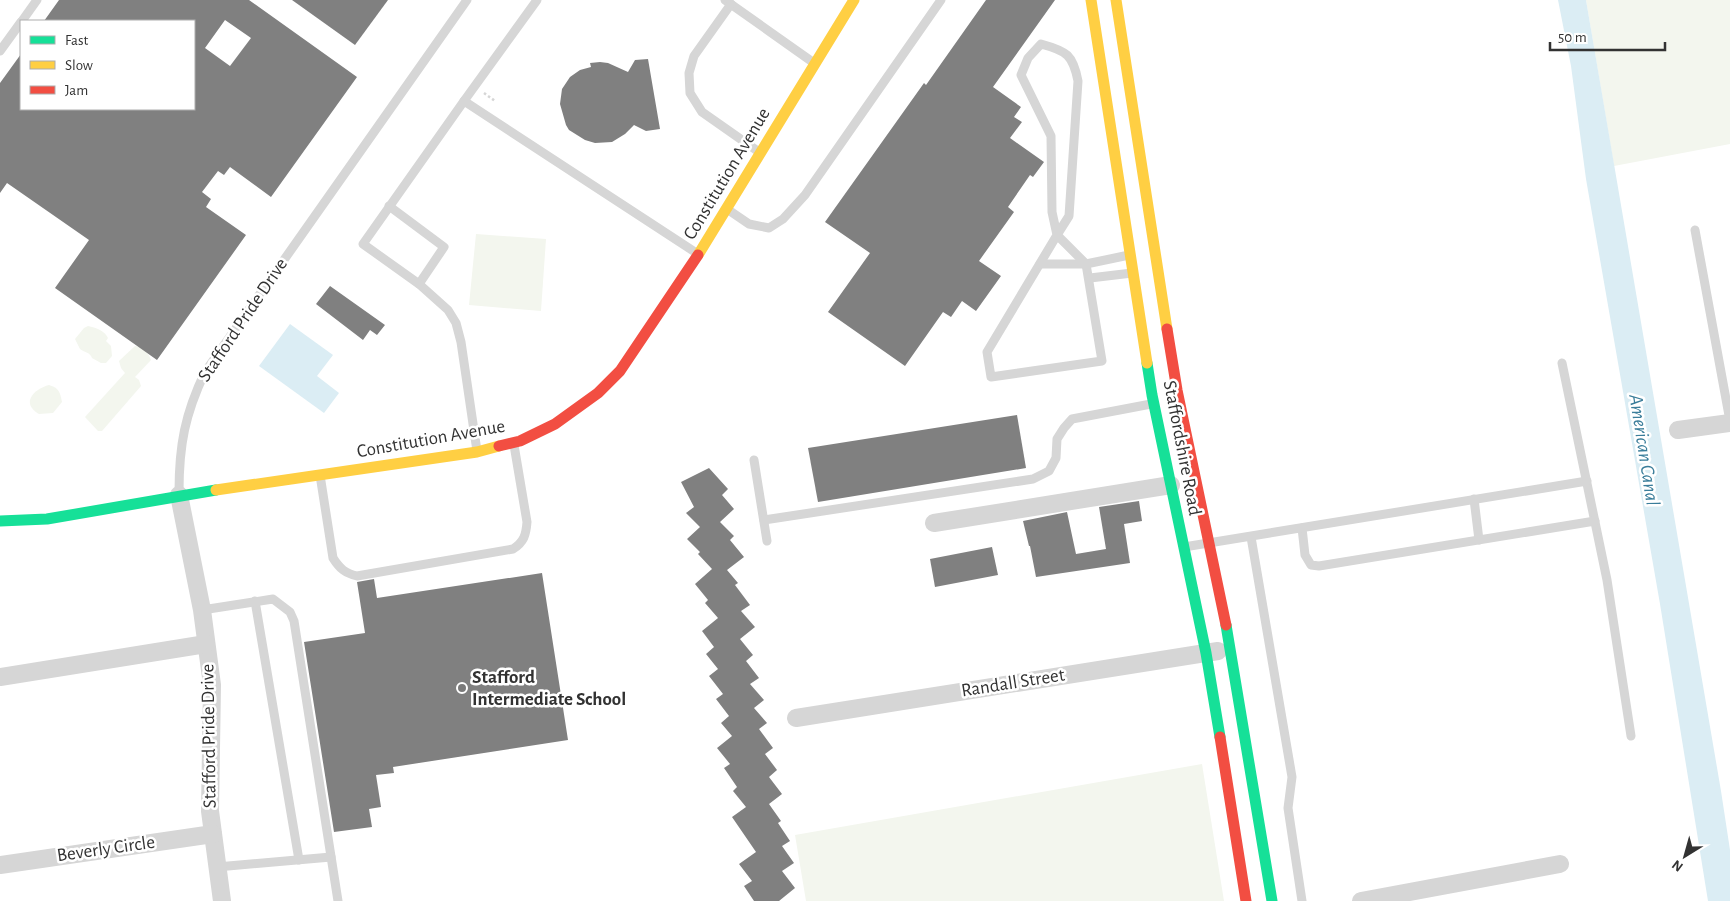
<svg xmlns="http://www.w3.org/2000/svg" width="1730" height="901" viewBox="0 0 1730 901" font-family="'Alegreya Sans',sans-serif">
  <style>
    .green { fill: #f3f6ee }
    .water { fill: #dbedf4 }
    .building { fill: #808080; fill-rule: evenodd }
    .lines { fill: none; stroke-linecap: round; stroke-linejoin: round }
    .path { stroke: #d6d6d6; stroke-width: 2.5; stroke-dasharray: 2.5 2.5; stroke-linecap: butt }
    .lane { stroke: #d6d6d6; stroke-width: 9 }
    .street { stroke: #d6d6d6; stroke-width: 18 }
    .fast { stroke: #16e098; stroke-width: 11 }
    .slow { stroke: #ffcf43; stroke-width: 11 }
    .jam { stroke: #f24e42; stroke-width: 11 }
    .poi-dot { fill: #7a7a7a; stroke: #fff; stroke-width: 2 }
    .labels { text-anchor: middle; dominant-baseline: central; stroke-width: 5; stroke-linejoin: round; paint-order: stroke }
    .street-label { font-size: 19px; fill: #323232; stroke: #fff }
    .poi-label { font-size: 19px; font-weight: bold; fill: #323232; stroke: #fff; text-anchor: start }
    .water-label { font-size: 20px; font-style: italic; fill: #3a7d9a; stroke: #fff }
  </style>
  <rect width="100%" height="100%" fill="#fff"/>
  <g class="green">
    <polygon points="1586,0 1730,0 1730,144 1614,166"/>
    <polygon points="476,234 546,239 541,311 469,305"/>
    <path d="M88,326c8,2 16,4 20,12l-2,3 5,5 1,10 -6,7h-5l-9,-5c-2,-6 -7,-5 -12,-9l-5,-10 9,-11z"/>
    <path d="M135,346c7,1 14,7 16,14l-16,17 4,3 2,6 -39,45h-4l-13,-14 40,-44 -4,-5 -2,-7z"/>
    <path d="M49,385c10,3 11,7 13,17l-9,11 -14,1c-19,-11 -5,-25 10,-29z"/>
    <polygon points="1202,764 1224,901 806,901 795,835"/>
  </g>
  <g class="water">
    <polygon points="1558,0 1586,0 1721,791 1730,850 1730,901 1708,901 1660,604 1586,179 1571,66"/>
    <polygon points="290,324 333,355 317,376 339,393 324,413 259,366"/>
  </g>
  <g class="building">
    <path d="M59,0h190l108,77 -86,120 -41,-30 -6,8 -6,-4 -16,21 9,7 -5,8 40,28 -89,125 -102,-72 34,-48 -82,-57 -7,10v-110l21,-29v55h173v-88h-150zM225,20l26,18 -21,28 -25,-18z"/>
    <polygon points="292,0 388,0 355,45"/>
    <polygon points="986,0 1055,0 993,87 1021,107 1014,117 1022,122 1010,138 1044,162 1033,177 1030,175 1008,207 1014,212 979,261 1001,276 976,311 962,301 951,317 943,312 905,366 828,312 870,253 825,222 924,83 926,85"/>
    <polygon points="648,59 660,129 646,131 634,125 625,134 612,142 595,143 585,140 569,130 566,125 560,104 562,89 570,77 580,70 591,67 590,63 600,62 608,63 628,72 635,60"/>
    <polygon points="330,286 385,325 377,335 370,330 363,340 316,304"/>
    <polygon points="1017,415 1026,468 818,502 808,448"/>
    <polygon points="709,468 728,489 722,495 734,509 720,522 734,536 730,540 744,557 727,570 738,583 735,585 750,605 741,611 755,627 740,639 753,655 746,661 759,678 750,684 764,700 754,708 767,723 759,729 773,748 765,754 777,770 769,777 782,794 769,804 781,821 778,823 790,841 782,846 794,863 782,871 795,888 779,901 754,901 744,886 752,881 739,864 756,852 732,817 746,807 733,791 737,787 724,768 730,764 717,748 732,736 721,723 729,716 716,699 723,694 709,676 718,669 706,654 714,647 702,631 718,618 705,603 708,600 695,584 712,569 698,554 700,552 687,539 700,527 686,513 694,507 681,482"/>
    <polygon points="1139,501 1142,521 1124,524 1130,563 1036,577 1030,546 1029,546 1023,521 1067,512 1076,554 1106,549 1099,507"/>
    <polygon points="992,547 998,575 935,587 930,559"/>
    <polygon points="542,573 568,740 393,767 394,773 376,775 381,807 369,809 372,827 334,832 304,642 365,633 357,582 374,579 377,598"/>
  </g>
  <g class="lines">
    <polyline class="path" points="484,93 495,101"/>
    <g class="lane">
      <polyline points="725,0 814,63"/>
      <polyline points="731,4 694,56 689,73 690,93 702,112 759,152"/>
      <polyline points="22,21 37,0"/>
      <polyline points="0,51 21,22"/>
      <polyline points="464,101 698,254"/>
      <polyline points="389,206 444,247 419,284"/>
      <polyline points="727,209 749,224 769,228 783,219 805,195 941,0"/>
      <polyline points="1695,230 1730,421"/>
      <path d="M1057,235l12,-19 9,-135c-5,-26 -11,-30 -37,-37l-13,14 -7,17 30,61 1,76 5,23 29,29 16,97 -111,16 -4,-25 70,-117"/>
      <polyline points="1040,264 1086,264 1129,255"/>
      <polyline points="1090,278 1132,273"/>
      <polyline points="1562,363 1607,580 1631,736"/>
      <polyline points="477,451 461,342 456,323 448,310 419,284 363,244 464,101 537,0"/>
      <polyline points="754,460 767,541"/>
      <path d="M320,475l13,83c7,11 12,15 24,18l156,-27c11,-7 13,-14 14,-27l-13,-77"/>
      <path d="M179,492c0,-47 6,-78 26,-120l262,-372"/>
      <polyline points="1474,499 1479,540"/>
      <polyline points="764,520 1033,479 1049,471 1056,458 1057,439 1064,428 1072,419 1151,404"/>
      <polyline points="1302,528 1305,555 1311,565 1319,566 1595,521"/>
      <polyline points="1251,537 1292,777 1288,808 1302,901"/>
      <polyline points="1184,547 1587,481"/>
      <polyline points="255,601 299,860"/>
      <polyline points="202,610 273,599 290,612 294,621 338,901"/>
      <polyline points="217,867 331,857"/>
    </g>
    <g class="street">
      <polyline points="1678,430 1730,423"/>
      <polyline points="179,495 202,610 212,685 210,811 222,901"/>
      <polyline points="934,523 1171,485"/>
      <polyline points="0,677 206,644"/>
      <polyline points="796,718 1218,651"/>
      <polyline points="0,865 213,834"/>
      <polyline points="1361,901 1560,864"/>
    </g>
    <g class="fast">
      <polyline points="1147,363 1152,395 1206,653 1220,737"/>
      <polyline points="0,521 47,519 216,490"/>
      <polyline points="1226,625 1272,901"/>
    </g>
    <g class="slow">
      <polyline points="1091,0 1147,363"/>
      <polyline points="1116,0 1167,329"/>
      <polyline points="698,255 854,0"/>
      <polyline points="216,490 477,452 499,446"/>
    </g>
    <g class="jam">
      <polyline points="1167,329 1177,390 1226,625"/>
      <polyline points="499,446 520,441 555,424 598,393 620,371 698,255"/>
      <polyline points="1220,737 1246,901"/>
    </g>
  </g>
  <circle class="poi-dot" cx="462" cy="688" r="5"/>
  <g class="labels">
    <g class="street-label">
      <text transform="translate(727 174) rotate(-59)">Constitution Avenue</text>
      <text transform="translate(243 320) rotate(-56)">Stafford Pride Drive</text>
      <text transform="translate(431 439) rotate(-10)">Constitution Avenue</text>
      <text transform="translate(1182 448) rotate(79)">Staffordshire Road</text>
      <text transform="translate(1013 683) rotate(-9)">Randall Street</text>
      <text transform="translate(209 736) rotate(-91)">Stafford Pride Drive</text>
      <text transform="translate(106 849) rotate(-8)">Beverly Circle</text>
    </g>
    <g class="poi-label">
      <text x="472" y="677">Stafford<tspan x="472" dy="22">Intermediate School</tspan></text>
    </g>
    <g class="water-label">
      <text transform="translate(1644 450) rotate(81)">American Canal</text>
    </g>
  </g>
  <rect x="20" y="20" width="175" height="90" fill="#ffffff" stroke="#adadad"/>
  <rect x="30" y="36" width="25" height="8" fill="#16e098" stroke="#adadad"/>
  <text x="65" y="45" font-size="15" fill="#323232">Fast</text>
  <rect x="30" y="61" width="25" height="8" fill="#ffcf43" stroke="#adadad"/>
  <text x="65" y="70" font-size="15" fill="#323232">Slow</text>
  <rect x="30" y="86" width="25" height="8" fill="#f24e42" stroke="#adadad"/>
  <text x="65" y="95" font-size="15" fill="#323232">Jam</text>
  <g transform="translate(1685 856) rotate(217)" stroke="#ffffff" stroke-width="4" paint-order="stroke">
  <path d="M0-4L9 19L0 12L-9 19Z" fill="#323232"/>
  <text y="-8" font-size="14" font-weight="bold" text-anchor="middle" fill="#323232">N</text>
  </g>
  <path d="M1550 42v8h115v-8" fill="none" stroke="#323232" stroke-width="2.5"/>
  <text x="1558" y="42" font-size="15" fill="#323232" stroke="#ffffff" stroke-width="4" paint-order="stroke">50 m</text>
</svg>
